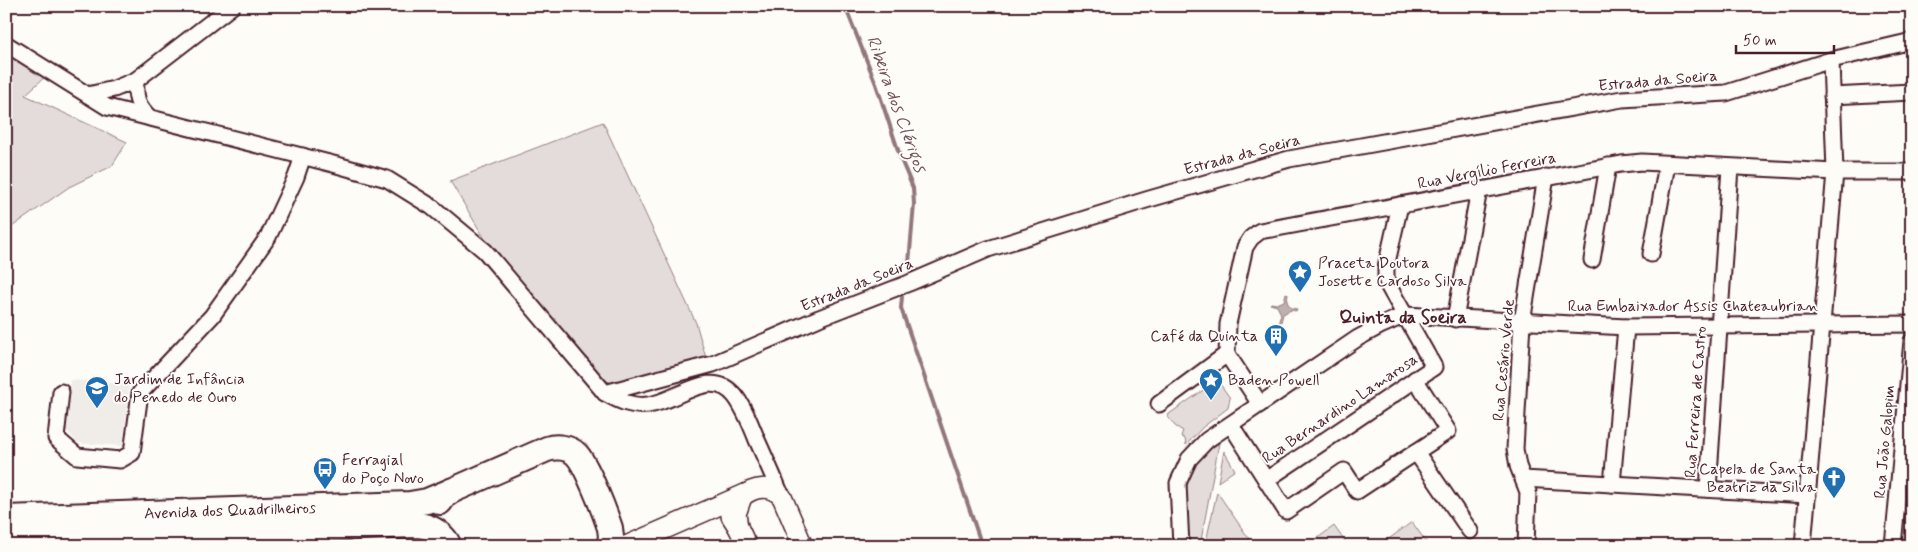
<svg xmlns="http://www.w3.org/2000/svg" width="1918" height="552" viewBox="0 0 1918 552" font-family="Mynerve,sans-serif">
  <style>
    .built { fill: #f0ece8 }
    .green { fill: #e3dcda; stroke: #967e82 }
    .water { fill: #c0b1b1; stroke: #91777b }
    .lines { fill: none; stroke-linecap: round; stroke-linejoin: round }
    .stream { stroke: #91777b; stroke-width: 4 }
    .minor-casing { stroke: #4a1f2b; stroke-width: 19 }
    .tertiary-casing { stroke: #4a1f2b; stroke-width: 22 }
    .primary-casing { stroke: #4a1f2b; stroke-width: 28 }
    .minor { stroke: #fdfcf7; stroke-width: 15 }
    .tertiary { stroke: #fdfcf7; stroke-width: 19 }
    .primary { stroke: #fdfcf7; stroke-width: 24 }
    .labels { text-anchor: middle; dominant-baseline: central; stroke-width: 4; stroke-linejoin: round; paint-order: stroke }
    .street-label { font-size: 16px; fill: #4a1f2b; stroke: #fdfcf7 }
    .poi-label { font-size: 16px; fill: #4a1f2b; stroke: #fdfcf7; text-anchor: start }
    .water-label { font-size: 18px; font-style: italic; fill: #73525a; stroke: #fdfcf7 }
    .neighbourhood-label { font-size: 18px; font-weight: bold; fill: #4a1f2b; stroke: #fdfcf7 }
  </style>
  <rect width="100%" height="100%" fill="#fdfcf7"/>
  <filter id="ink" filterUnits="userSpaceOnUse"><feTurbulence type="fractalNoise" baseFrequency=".02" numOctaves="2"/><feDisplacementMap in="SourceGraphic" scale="10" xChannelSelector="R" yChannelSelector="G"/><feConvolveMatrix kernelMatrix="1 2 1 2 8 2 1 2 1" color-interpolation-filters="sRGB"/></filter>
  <g filter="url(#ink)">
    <polygon class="built" points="70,380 129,384 123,446 78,443 66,430"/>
    <g class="green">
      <polygon points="6,51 47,75 25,95 127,142 112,166 69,187 6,231"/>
      <polygon points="603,122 696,323 706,358 612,383 605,380 491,249 450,181"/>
      <polygon points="1215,382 1220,384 1230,398 1228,408 1203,427 1186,445 1185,439 1181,436 1183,431 1175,426 1168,417 1169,414"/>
      <path d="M1219,443l-19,103h-12c-1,-31 -9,-63 12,-88 5,-6 13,-10 19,-15z"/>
      <polygon points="1224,451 1235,470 1218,482"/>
      <polygon points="1217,492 1254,546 1205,546"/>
      <polygon points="1412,522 1429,546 1379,546"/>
      <polygon points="1334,526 1348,546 1307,546"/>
    </g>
    <polygon class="water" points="1286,293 1288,294 1287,302 1291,308 1297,309 1296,311 1291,310 1283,314 1281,322 1279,321 1281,314 1277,306 1270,304 1271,303 1277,304 1284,301"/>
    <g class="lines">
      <g class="stream">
        <polyline points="845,6 876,84 902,162 913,188 914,204 909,263 911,273"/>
        <polyline points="902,297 901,308 982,546"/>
      </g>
      <g class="minor-casing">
        <g id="minor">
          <path d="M6,44l101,63 230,58 50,14 45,28 53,44 120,142c14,8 27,14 43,12 29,-3 63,-39 87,-9 10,13 16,29 22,44 9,20 18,40 26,60"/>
          <path d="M136,80c-1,17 1,26 14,38"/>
          <polyline points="88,95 114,89 136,80 232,6"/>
          <polyline points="1832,96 1912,92"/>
          <polyline points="1651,254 1667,164"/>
          <polyline points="1592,260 1608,166"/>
          <polyline points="1455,319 1479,190"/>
          <polyline points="61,392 56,438 77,456 120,460 132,453 140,393 212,316 268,237 296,177 303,156"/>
          <polyline points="605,393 713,364 819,318 909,283 988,249 1146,200 1289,159 1622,99 1726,93 1831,60 1912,41"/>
          <polyline points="1159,404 1227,354"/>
          <polyline points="1260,404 1227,354 1228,324 1245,247 1251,238 1260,231 1621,164 1642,162 1835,172 1912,172"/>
          <polyline points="1231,425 1286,511 1344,471 1357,491 1448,431 1415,379"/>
          <polyline points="1416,452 1470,531"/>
          <polyline points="1523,479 1808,495"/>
          <polyline points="1266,480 1434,367 1389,287 1386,278 1386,267 1400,205"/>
          <polyline points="1612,484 1626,327"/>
          <polyline points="1708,489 1730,168"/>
          <polyline points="233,532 250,546"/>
          <polyline points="1181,546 1178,483 1189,459 1207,440 1358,338 1382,325 1405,315 1626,327 1912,324"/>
          <polyline points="1526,546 1528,492 1518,466 1515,449 1522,322 1546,177"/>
          <polyline points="1803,546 1835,172 1831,60"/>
          <polyline points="1893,546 1912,341"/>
        </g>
      </g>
      <g class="tertiary-casing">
        <g id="tertiary">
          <polyline points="731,516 738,527 747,546"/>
          <path d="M738,527l-2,-13 6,-17c11,-10 29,-13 40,0l21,49"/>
          <polyline points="626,546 745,494"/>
        </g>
      </g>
      <g class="primary-casing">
        <g id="primary">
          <path d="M440,502l5,-7 6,-4 96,-42c9,-3 22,-2 29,5 10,9 29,59 34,74l1,9 -2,9"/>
          <polyline points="6,518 410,504 427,501 451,491"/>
          <path d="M6,540l411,-15c13,1 22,6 30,17"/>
        </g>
      </g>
      <use href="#minor" class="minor"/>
      <use href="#tertiary" class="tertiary"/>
      <use href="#primary" class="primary"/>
    </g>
  </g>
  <defs>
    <g id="sight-pin" transform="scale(1.25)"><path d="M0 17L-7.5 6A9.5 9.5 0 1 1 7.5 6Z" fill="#1f6fb2" stroke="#fdfcf7"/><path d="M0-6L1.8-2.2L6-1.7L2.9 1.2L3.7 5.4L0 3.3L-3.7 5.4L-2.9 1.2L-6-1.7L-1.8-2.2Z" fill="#fff"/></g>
    <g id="building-pin" transform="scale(1.25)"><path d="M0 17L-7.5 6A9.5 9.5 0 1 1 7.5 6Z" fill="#1f6fb2" stroke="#fdfcf7"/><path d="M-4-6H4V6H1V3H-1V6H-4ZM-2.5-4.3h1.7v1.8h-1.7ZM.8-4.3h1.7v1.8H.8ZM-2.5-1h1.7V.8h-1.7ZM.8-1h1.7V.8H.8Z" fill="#fff"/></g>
    <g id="school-pin" transform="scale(1.25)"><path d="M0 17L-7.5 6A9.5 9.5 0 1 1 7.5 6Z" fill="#1f6fb2" stroke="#fdfcf7"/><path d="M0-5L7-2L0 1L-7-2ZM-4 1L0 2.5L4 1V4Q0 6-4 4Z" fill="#fff"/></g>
    <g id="bus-pin" transform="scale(1.25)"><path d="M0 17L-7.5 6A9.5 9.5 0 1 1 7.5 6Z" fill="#1f6fb2" stroke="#fdfcf7"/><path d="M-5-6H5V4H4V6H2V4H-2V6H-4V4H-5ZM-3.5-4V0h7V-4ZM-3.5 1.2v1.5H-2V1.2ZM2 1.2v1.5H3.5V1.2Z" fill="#fff"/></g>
    <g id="church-pin" transform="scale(1.25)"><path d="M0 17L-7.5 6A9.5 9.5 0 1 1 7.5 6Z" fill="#1f6fb2" stroke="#fdfcf7"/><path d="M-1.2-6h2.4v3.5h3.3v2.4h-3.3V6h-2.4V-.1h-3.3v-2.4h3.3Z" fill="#fff"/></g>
  </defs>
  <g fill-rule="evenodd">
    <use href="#sight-pin" x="1300" y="272"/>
    <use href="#building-pin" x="1276" y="336"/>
    <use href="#sight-pin" x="1211" y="380"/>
    <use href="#school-pin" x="97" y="388"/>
    <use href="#bus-pin" x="325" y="469"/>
    <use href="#church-pin" x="1834" y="478"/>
  </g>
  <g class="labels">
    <g class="street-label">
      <text transform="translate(1658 81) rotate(-5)">Estrada da Soeira</text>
      <text transform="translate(1242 155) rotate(-15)">Estrada da Soeira</text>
      <text transform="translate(1487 171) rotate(-11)">Rua Vergílio Ferreira</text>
      <text transform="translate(857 285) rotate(-22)">Estrada da Soeira</text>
      <text x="1693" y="306">Rua Embaixador Assis Chateaubrian</text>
      <text transform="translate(1504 360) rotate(-85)">Rua Cesário Verde</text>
      <text transform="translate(1696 402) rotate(-86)">Rua Ferreira de Castro</text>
      <text transform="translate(1340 409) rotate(-34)">Rua Bernardino Lamarosa</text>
      <text transform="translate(1885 442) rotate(-85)">Rua João Galopim</text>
      <text transform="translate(230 511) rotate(-2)">Avenida dos Quadrilheiros</text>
    </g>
    <g class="poi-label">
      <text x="1318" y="263">Praceta Doutora<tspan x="1318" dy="18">Josette Cardoso Silva</tspan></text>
      <text x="1258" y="336" text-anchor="end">Café da Quinta</text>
      <text x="114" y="379">Jardim de Infância<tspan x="114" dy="18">do Penedo de Ouro</tspan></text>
      <text x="1228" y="380">Baden Powell</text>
      <text x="342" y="460">Ferragial<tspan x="342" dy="18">do Poço Novo</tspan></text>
      <text x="1816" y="469" text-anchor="end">Capela de Santa<tspan x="1816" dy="18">Beatriz da Silva</tspan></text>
    </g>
    <g class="water-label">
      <text transform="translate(896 104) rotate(70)">Ribeira dos Clérigos</text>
    </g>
    <g class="neighbourhood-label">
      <text x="1403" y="318">Quinta da Soeira</text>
    </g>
  </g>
  <rect width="1918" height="552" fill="none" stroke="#fdfcf7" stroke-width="25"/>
  <rect x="12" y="12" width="1893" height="527" fill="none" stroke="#4a1f2b" stroke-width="2" filter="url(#ink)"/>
  <path d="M1736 45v8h98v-8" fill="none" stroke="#4a1f2b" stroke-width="2.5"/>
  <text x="1743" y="45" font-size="15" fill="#4a1f2b" stroke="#fdfcf7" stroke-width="4" paint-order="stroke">50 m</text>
</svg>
